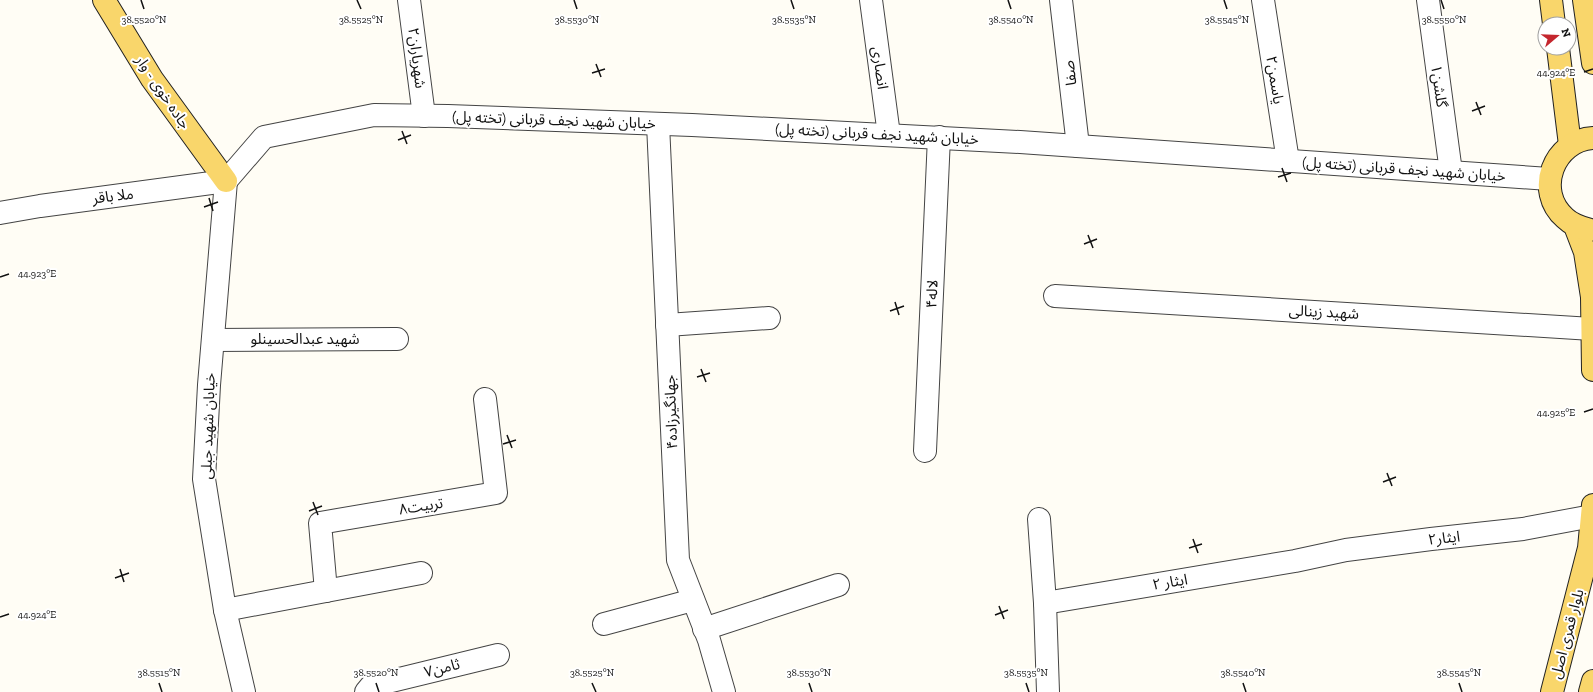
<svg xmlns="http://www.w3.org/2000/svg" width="1593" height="692" viewBox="0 0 1593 692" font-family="'Zilla Slab','Noto Sans Arabic',serif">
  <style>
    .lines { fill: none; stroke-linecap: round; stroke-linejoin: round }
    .minor-casing { stroke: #444; stroke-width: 24 }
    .major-casing { stroke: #222; stroke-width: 24 }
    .minor { stroke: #fff; stroke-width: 22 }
    .major { stroke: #f9d66b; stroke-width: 22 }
    .ticks { fill: none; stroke: #111; stroke-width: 1.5 }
    .labels { text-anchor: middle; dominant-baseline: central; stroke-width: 4; stroke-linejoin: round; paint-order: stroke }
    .street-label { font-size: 15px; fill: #111; stroke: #fff }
    .ticks-label { font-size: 10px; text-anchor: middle; fill: #111; stroke: #fff; stroke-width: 4; stroke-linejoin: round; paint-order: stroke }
  </style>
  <rect width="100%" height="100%" fill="#fffdf5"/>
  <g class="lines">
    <g class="minor-casing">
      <g id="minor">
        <polyline points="409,0 424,116"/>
        <polyline points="871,0 889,135"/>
        <polyline points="1061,0 1078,146"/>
        <polyline points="1263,0 1288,161"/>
        <polyline points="1428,0 1451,172"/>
        <polyline points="658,124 678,560 709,640 724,692"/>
        <polyline points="226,181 264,137 374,115 448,116 692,125 1020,142 1549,179"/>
        <polyline points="226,181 209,385 204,479 225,610 244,692"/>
        <polyline points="0,213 40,206 226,181"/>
        <polyline points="1055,296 1592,329"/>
        <polyline points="667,325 769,318"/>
        <polyline points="213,340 397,339"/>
        <polyline points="925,451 939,137"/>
        <polyline points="1039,519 1045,603 1048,692"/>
        <polyline points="326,591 320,523 496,493 485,399"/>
        <polyline points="1045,603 1295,561 1346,550 1431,539 1523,529 1592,516"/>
        <polyline points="225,610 421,573"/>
        <polyline points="604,624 693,600"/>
        <polyline points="704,629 838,585"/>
        <polyline points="366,692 371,686 498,655"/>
      </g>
    </g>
    <g class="major-casing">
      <g id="major">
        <polyline points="104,0 152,79 226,181"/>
        <polyline points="1551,0 1554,24"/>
        <polyline points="1584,0 1593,63"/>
        <polyline points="1558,48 1570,145"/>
        <polyline points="1575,226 1585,252 1592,297 1593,370"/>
        <path d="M1590,230c-10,-3 -18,-5 -25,-12 -31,-27 -11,-78 28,-80"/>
        <polyline points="1552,692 1589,548 1593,505"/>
        <polyline points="1590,692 1593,681"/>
      </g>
    </g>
    <use href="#minor" class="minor"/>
    <use href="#major" class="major"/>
  </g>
  <path class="ticks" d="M141,0l3,9M357,0l4,9M574,0l3,9M791,0l3,9M1008,0l3,9M1224,0l3,9M1441,0l3,9M596,64l5,13M1584,72l9,-3M592,73l13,-4M1476,102l5,13M1472,111l13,-5M402,131l5,13M398,140l13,-5M1282,168l5,14M1278,177l13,-4M209,198l4,13M204,207l14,-5M1088,235l5,13M1084,244l13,-5M0,277l9,-3M895,302l4,13M890,311l14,-5M701,369l5,13M697,377l13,-4M1584,412l9,-3M507,435l5,13M503,444l13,-4M1387,473l5,13M1383,482l13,-5M313,502l5,13M309,511l13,-5M1193,539l5,14M1189,548l13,-4M120,569l4,13M115,578l14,-5M999,606l5,13M995,615l13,-5M0,617l9,-3M159,683l3,9M376,683l3,9M592,683l4,9M809,683l3,9M1026,683l3,9M1243,683l3,9M1459,683l3,9"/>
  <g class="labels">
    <g class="street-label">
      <text transform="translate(417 58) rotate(83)">شهریاران۲</text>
      <text transform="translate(880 68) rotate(82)">انصاری</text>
      <text transform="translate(1070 73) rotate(-97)">صفا</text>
      <text transform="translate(1275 80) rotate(81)">یاسمن۲</text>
      <text transform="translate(1439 86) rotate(82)">گلشن۱</text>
      <text transform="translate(163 92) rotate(56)">جاده خوی - وار</text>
      <text transform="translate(554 120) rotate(2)">خیابان شهید نجف قربانی (تخته پل)</text>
      <text transform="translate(877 134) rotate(3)">خیابان شهید نجف قربانی (تخته پل)</text>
      <text transform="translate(1404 169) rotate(4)">خیابان شهید نجف قربانی (تخته پل)</text>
      <text transform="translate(113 196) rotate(-7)">ملا باقر</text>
      <text transform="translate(932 294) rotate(-87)">لاله۴</text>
      <text transform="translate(1324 312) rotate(3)">شهید زینالی</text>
      <text x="305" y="339">شهید عبدالحسینلو</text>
      <text transform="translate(671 412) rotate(-92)">جهانگیرزاده۴</text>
      <text transform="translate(208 426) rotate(-88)">خیابان شهید جبلی</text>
      <text transform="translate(421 506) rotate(-9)">تربیت۸</text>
      <text transform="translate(1444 538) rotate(-6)">ایثار۲</text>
      <text transform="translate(1170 582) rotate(-9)">ایثار ۲</text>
      <text transform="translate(1567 634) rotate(-75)">بلوار قمری اصل</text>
      <text transform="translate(442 668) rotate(-14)">ثامن۷</text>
    </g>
  </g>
  <g class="ticks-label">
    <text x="577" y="23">38.5530°N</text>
    <text x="794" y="23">38.5535°N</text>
    <text x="1444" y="23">38.5550°N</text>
    <text x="144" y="23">38.5520°N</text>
    <text x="361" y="23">38.5525°N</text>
    <text x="1011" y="23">38.5540°N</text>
    <text x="1227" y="23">38.5545°N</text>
    <text x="1556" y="76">44.924°E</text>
    <text x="37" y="277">44.923°E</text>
    <text x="1556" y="416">44.925°E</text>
    <text x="37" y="618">44.924°E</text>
    <text x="159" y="676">38.5515°N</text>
    <text x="376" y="676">38.5520°N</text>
    <text x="592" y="676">38.5525°N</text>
    <text x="809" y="676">38.5530°N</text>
    <text x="1026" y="676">38.5535°N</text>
    <text x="1243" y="676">38.5540°N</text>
    <text x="1459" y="676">38.5545°N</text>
  </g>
  <g transform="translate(1557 36) rotate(71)"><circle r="19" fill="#ffffff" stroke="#a0a0a0"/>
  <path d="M0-3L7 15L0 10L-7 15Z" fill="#c4262e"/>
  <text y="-6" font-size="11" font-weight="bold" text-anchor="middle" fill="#111111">N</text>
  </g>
</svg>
